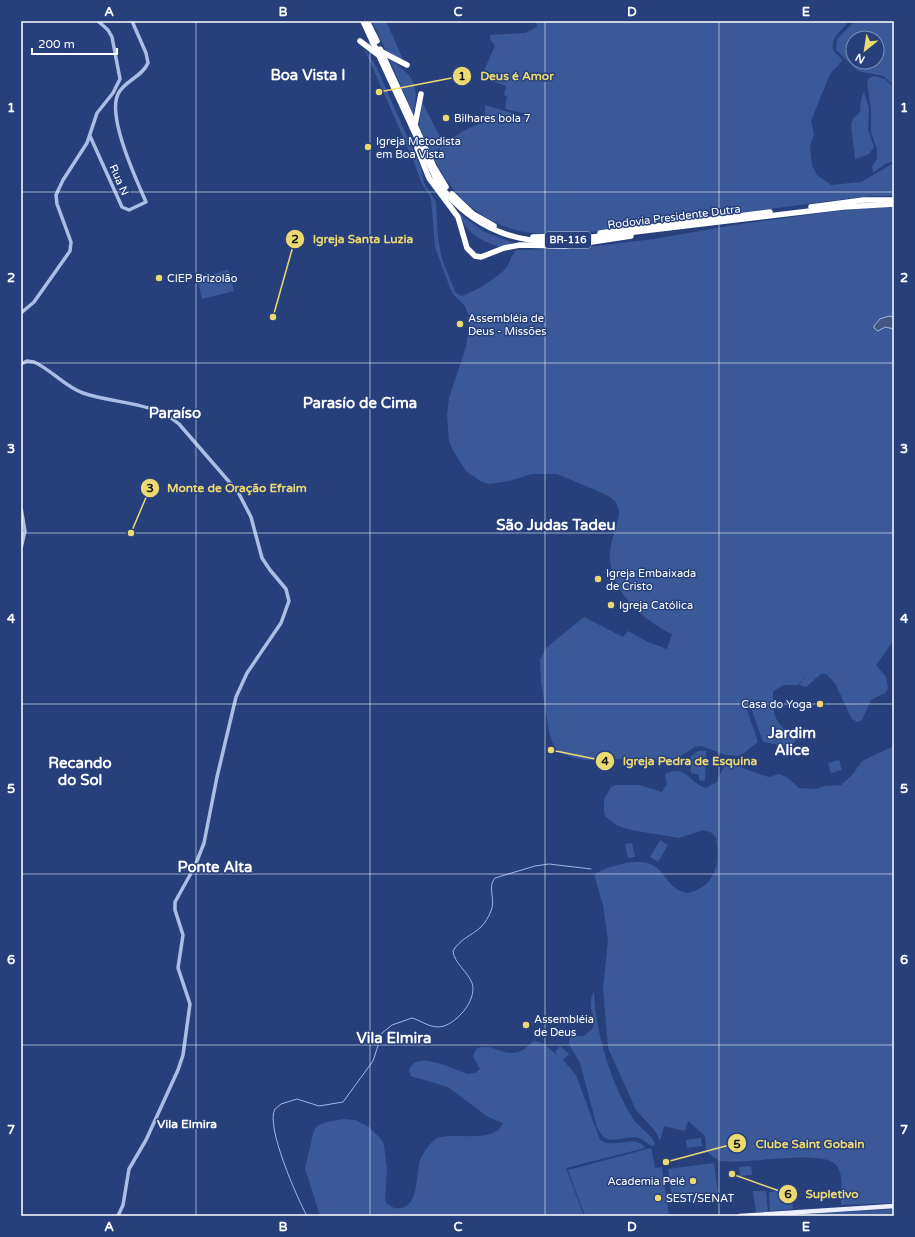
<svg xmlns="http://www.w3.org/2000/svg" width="915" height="1237" viewBox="0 0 915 1237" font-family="'Varela Round',sans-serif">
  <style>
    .green { fill: #3b5899; fill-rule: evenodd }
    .water { fill: #435681; stroke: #a0b6e4 }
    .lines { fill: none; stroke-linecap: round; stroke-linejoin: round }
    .stream { stroke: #a0b6e4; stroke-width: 1 }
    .minor { stroke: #abbde4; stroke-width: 3.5 }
    .major { stroke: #ebeffc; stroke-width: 4.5 }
    .highway { stroke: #fff; stroke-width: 5.5 }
    .grid { fill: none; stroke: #fff; stroke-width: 1; stroke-opacity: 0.55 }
    .poi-dot { fill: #ecda71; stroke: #27407c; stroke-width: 1.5 }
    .labels { text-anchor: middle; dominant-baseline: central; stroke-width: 3; stroke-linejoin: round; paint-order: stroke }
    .shield { fill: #27407c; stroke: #bec6d8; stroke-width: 1 }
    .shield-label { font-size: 10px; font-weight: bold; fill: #fff }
    .poi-label { font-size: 11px; fill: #fff; stroke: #27407c; text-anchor: start }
    .street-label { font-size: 11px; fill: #fff; stroke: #27407c }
    .neighbourhood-label { font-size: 12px; font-weight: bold; fill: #fff; stroke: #27407c }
    .district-label { font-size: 15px; font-weight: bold; fill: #fff; stroke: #27407c }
    .leader { fill: none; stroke: #ecda71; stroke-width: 1.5 }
    .callout-dot { fill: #ecda71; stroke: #27407c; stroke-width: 1.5 }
    .mark-label { font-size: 12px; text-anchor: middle; font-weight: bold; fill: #111 }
    .callout-label { font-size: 12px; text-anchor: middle; font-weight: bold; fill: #ecda71; stroke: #27407c; stroke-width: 3; stroke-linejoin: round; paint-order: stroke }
    .neatline { fill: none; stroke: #fff; stroke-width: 1.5 }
    .grid-label { font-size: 13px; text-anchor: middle; font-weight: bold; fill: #fff }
  </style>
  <rect width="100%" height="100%" fill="#27407c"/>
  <g class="green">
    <polygon points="372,21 386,21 402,57 401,59 386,51"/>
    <path d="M536,21h313c-6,8 -21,19 -15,30 3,4 7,6 8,10l-12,13 -19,47 3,13 -4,13 2,18 5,10 14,10 30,-3 33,-19v33h-22l-23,3v-3l-1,3c-31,3 -62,8 -93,12 -24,2 -48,4 -72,7 -48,7 -126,25 -171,11 -36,-11 -63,-38 -78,-71l5,-5 1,-5 -5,5 -5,-3 -11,-24 3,-24 18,35v11c12,-10 29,-23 45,-25v-18l40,12 1,-3 -21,-5 2,-13 -3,-1 2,-9 -23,-8 2,-10 10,-22 -5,-7v-4l35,-2 12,-6z"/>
    <path d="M855,21h39v64l-11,-9 -25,-5 -22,-21 1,-11zM853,38h24v24h-24z"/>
    <path d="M364,48l13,20 44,100 3,15 12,19 2,36 4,21 13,33 6,4c10,-2 38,-19 45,-28 4,-5 5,-14 11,-18l63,-2 74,-9 80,-14 93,-13 42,-5h25v312l-3,-1 3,2v120l-18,25 10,12 2,11 -3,5 -14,7 -9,20 -5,2 -5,-3 -17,-36 -9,-9h-5l-15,13 -7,-2 11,-14 -12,14h-14l-11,6c0,29 2,30 23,49l-6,7 -27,-5 -15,-43 -4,2 14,41 -14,11 -7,3 -11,-1 -25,-9 -6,1 -21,13 -9,1 -32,-2 -48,1 -14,-3 -11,-4 -7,-9 -4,-12 -8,-50 -1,-22 6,-12 38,-31 39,20 5,-6 20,11 19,7 5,-15c-31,-15 -64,-45 -62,-82 1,-14 9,-28 9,-42l-3,-8 -9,-7 -50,-21h-25l-23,7 -20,3 -7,-2 -16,-11 -12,-19 -5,-11 -2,-26 2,-17 17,-51 4,-28 -5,-13 -11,-11 -4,-7 -15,-41 -4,-49 -10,-16 -7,-20z"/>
    <path d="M390,60c24,15 30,27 23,55z"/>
    <polygon points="874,76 885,79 894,88 894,161 885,164 873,173 872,167 877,158 877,149 871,132 871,109 867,82 869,78"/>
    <polygon points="864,92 869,109 868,130 874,147 869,154 855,159 851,125 853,119 860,112 861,99"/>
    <path d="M460,214l23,17 30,12 -14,4c-20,-8 -32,-12 -39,-33z"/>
    <polygon points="228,270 234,291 202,299 197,278"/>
    <path d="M894,746v457l-53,2c0,-11 3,-29 -4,-39 -11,-18 -94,-1 -116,-5 -5,-1 -9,-5 -13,-9 -4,-5 -1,-11 -4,-17l-16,-14 -3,10 -21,-5 -4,15 -4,-9 -20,-22 -28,-62 -5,-60 5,-47 -5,-36 -9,-31c15,-8 48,-19 63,-6 10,9 14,22 30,25 28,-5 34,-30 29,-55l-4,-5 -9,-3 -24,8 -48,-8 -13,-4 -12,-9 -2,-5v-13l7,-12 5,-2h23l23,7 5,-8 -2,-10c22,-10 22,8 41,14l11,-6c4,-8 4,-15 13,-19l32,12 7,2 10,-3 9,4 11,10 16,1 10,-3 16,-1 12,-11 9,-13z"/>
    <polygon points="698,751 706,751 705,781 699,780 699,775 691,773 690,757"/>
    <polygon points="839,760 842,770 831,773 828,763"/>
    <polygon points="660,840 668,845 658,862 650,857"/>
    <polygon points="632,843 635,857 628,858 625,844"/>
    <path d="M594,991c1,40 17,92 38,126 5,9 15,14 21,23l2,4 -2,2c-5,-1 -8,-6 -14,-8 -18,-4 -32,12 -42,-11l-17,-64 -11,-19 1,-8h14l9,-8c4,-16 -8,-17 1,-37z"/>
    <path d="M534,1041l9,2 16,14 -4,-5 5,-6 9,8 -6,6 13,15 24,65c12,10 36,-7 45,8l-79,20 18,48h-264l-15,-48 9,-38 3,-4 10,-4 16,-3 12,1 14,7 12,12 3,6 3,24 -2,33 9,6c26,4 21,-31 26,-47 2,-7 8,-15 13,-20 11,-13 60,6 70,-18l-15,-6 -40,-30 -37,-11 -2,-5c5,-23 46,-1 59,3l7,-1 5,-4 -7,-13 3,-7c14,-8 27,8 42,3 7,-2 10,-7 16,-11z"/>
    <polygon points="701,1138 702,1146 687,1148 686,1140"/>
    <polygon points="651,1148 655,1168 662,1167 669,1216 585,1216 568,1170"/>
    <polygon points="714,1163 718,1193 672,1199 668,1169"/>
    <polygon points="751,1166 752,1175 740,1176 739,1167"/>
    <polygon points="791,1190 793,1209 770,1211 769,1192"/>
    <polygon points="753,1191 766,1191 768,1212 756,1212"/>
    <polygon points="894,1209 894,1216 775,1216"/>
  </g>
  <polygon class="water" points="889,316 894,317 894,329 885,327 878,331 874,328 874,326 880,319"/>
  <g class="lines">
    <g class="stream">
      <polyline points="21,323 22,323"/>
      <path d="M307,1216c-10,-18 -42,-91 -32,-107l6,-5 16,-5 22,7 24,-4 30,-41 9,-28 10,-8 20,-7c10,3 16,9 27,9 16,-1 39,-27 33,-44 -4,-11 -18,-20 -19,-32 7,-12 18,-15 28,-24 4,-4 8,-11 10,-16 5,-11 -4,-25 4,-33l40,-12 14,-2 42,5"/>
    </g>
    <g class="minor">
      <path d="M90,136l32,71 7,3 17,-8c-10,-23 -39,-85 -28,-108 6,-13 24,-17 30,-31l-2,-10 -14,-32"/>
      <polyline points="21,313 34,302 70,251 71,242 57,204 56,195 63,180 87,143 97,113 113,93 120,79 112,37 108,30 98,21"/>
      <path d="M21,364l6,-3 7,1c18,8 31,25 49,31 32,11 69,8 96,31l59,68 13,25 11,41 8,12 16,19 3,12 -8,22 -34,50 -11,24 -19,80 -13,66 -9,23 -20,36v8l8,25 -5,33 12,36 -7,51 -5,15 -32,70 -17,29 -6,36 -5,11"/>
      <polyline points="21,508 25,531 21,548"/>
    </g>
    <polyline class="major" points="740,1216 894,1206"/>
    <g class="highway">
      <path d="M363,21l74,160c28,41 72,63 122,60l284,-34 51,-3"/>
      <polyline points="367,21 377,41"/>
      <polyline points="360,41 377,54"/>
      <polyline points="380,49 434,167 446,187"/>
      <polyline points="382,52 407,65"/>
      <polyline points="415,125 421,94"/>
      <polyline points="417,148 429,178 458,217 467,248 475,256 481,257 504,248 520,245 565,246 631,236"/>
      <polyline points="452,194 473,214 494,226"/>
      <polyline points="811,207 864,200 894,200"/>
      <polyline points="600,233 770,212"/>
      <polyline points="533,237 570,236"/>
    </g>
  </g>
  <path class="grid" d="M196,21v1195M370,21v1195M545,21v1195M719,21v1195M21,192h873M21,363h873M21,533h873M21,704h873M21,874h873M21,1045h873"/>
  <g class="poi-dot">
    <circle cx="446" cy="118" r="4"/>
    <circle cx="368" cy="147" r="4"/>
    <circle cx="159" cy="278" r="4"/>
    <circle cx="460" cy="324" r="4"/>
    <circle cx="598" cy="579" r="4"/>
    <circle cx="611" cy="605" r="4"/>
    <circle cx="820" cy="704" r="4"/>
    <circle cx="526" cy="1025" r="4"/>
    <circle cx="693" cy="1181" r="4"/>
    <circle cx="658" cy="1198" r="4"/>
  </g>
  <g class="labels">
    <rect class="shield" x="545" y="232" width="46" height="16" rx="3"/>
    <g class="shield-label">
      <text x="568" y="240">BR-116</text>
    </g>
    <g class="poi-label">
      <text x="454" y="118">Bilhares bola 7</text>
      <text x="376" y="141">Igreja Metodista<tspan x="376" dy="13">em Boa Vista</tspan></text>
      <text x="167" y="278">CIEP Brizolão</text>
      <text x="468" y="318">Assembléia de<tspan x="468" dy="13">Deus - Missões</tspan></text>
      <text x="606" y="573">Igreja Embaixada<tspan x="606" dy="13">de Cristo</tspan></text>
      <text x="619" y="605">Igreja Católica</text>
      <text x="812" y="704" text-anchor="end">Casa do Yoga</text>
      <text x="534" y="1019">Assembléia<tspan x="534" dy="13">de Deus</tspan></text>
      <text x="685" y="1181" text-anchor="end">Academia Pelé</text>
      <text x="666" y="1198">SEST/SENAT</text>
    </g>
    <g class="street-label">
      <text transform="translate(119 180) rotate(66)">Rua N</text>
      <text transform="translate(674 217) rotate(-7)">Rodovia Presidente Dutra</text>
    </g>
    <g class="neighbourhood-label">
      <text x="187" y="1124">Vila Elmira</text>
    </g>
    <g class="district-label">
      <text x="308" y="75">Boa Vista I</text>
      <text x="360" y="403">Parasío de Cima</text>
      <text x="175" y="413">Paraíso</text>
      <text x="556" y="525">São Judas Tadeu</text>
      <text x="792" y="733">Jardim<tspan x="792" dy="17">Alice</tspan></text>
      <text x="80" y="763">Recando<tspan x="80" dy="17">do Sol</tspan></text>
      <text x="215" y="867">Ponte Alta</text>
      <text x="394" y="1038">Vila Elmira</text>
    </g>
  </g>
  <path class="leader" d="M379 92L462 76M273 317L295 239M131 533L150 488M551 750L605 761M666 1162L737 1143M732 1174L788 1194"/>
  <g class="callout-dot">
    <circle cx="379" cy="92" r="4"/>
    <circle cx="273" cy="317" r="4"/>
    <circle cx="131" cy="533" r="4"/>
    <circle cx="551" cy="750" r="4"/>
    <circle cx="666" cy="1162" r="4"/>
    <circle cx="732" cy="1174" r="4"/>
    <circle cx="462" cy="76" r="10"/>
    <circle cx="295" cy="239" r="10"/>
    <circle cx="150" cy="488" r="10"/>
    <circle cx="605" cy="761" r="10"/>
    <circle cx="737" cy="1143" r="10"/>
    <circle cx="788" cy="1194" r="10"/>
  </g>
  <g class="mark-label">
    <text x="462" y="80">1</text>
    <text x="295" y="243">2</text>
    <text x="150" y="492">3</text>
    <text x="605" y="765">4</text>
    <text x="737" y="1148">5</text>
    <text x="788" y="1198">6</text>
  </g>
  <g class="callout-label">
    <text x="517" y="80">Deus é Amor</text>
    <text x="363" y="243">Igreja Santa Luzia</text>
    <text x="237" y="492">Monte de Oração Efraim</text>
    <text x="690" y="765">Igreja Pedra de Esquina</text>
    <text x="810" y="1148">Clube Saint Gobain</text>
    <text x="832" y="1198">Supletivo</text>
  </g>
  <rect width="915" height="1237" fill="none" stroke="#27407c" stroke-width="44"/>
  <g transform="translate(865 50) rotate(210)"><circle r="19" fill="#27407c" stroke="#7d8cb0"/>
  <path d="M0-3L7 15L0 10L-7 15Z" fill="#ecda71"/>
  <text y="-6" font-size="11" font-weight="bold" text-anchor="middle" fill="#ffffff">N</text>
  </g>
  <path d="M32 48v6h85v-6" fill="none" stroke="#ffffff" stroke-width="2"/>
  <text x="38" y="48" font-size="12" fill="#ffffff" stroke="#27407c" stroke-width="3" paint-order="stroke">200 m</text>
  <rect x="22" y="22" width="871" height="1193" class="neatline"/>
  <g class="grid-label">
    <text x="109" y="16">A</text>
    <text x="283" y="16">B</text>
    <text x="458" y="16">C</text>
    <text x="632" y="16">D</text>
    <text x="806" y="16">E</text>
    <text x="11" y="112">1</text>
    <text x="904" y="112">1</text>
    <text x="11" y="282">2</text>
    <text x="904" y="282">2</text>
    <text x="11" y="453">3</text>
    <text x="904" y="453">3</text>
    <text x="11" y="623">4</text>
    <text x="904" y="623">4</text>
    <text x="11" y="793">5</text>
    <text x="904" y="793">5</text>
    <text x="11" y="964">6</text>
    <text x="904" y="964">6</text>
    <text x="11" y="1134">7</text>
    <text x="904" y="1134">7</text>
    <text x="109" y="1231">A</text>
    <text x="283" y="1231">B</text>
    <text x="458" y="1231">C</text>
    <text x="632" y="1231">D</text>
    <text x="806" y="1231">E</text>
  </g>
</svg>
